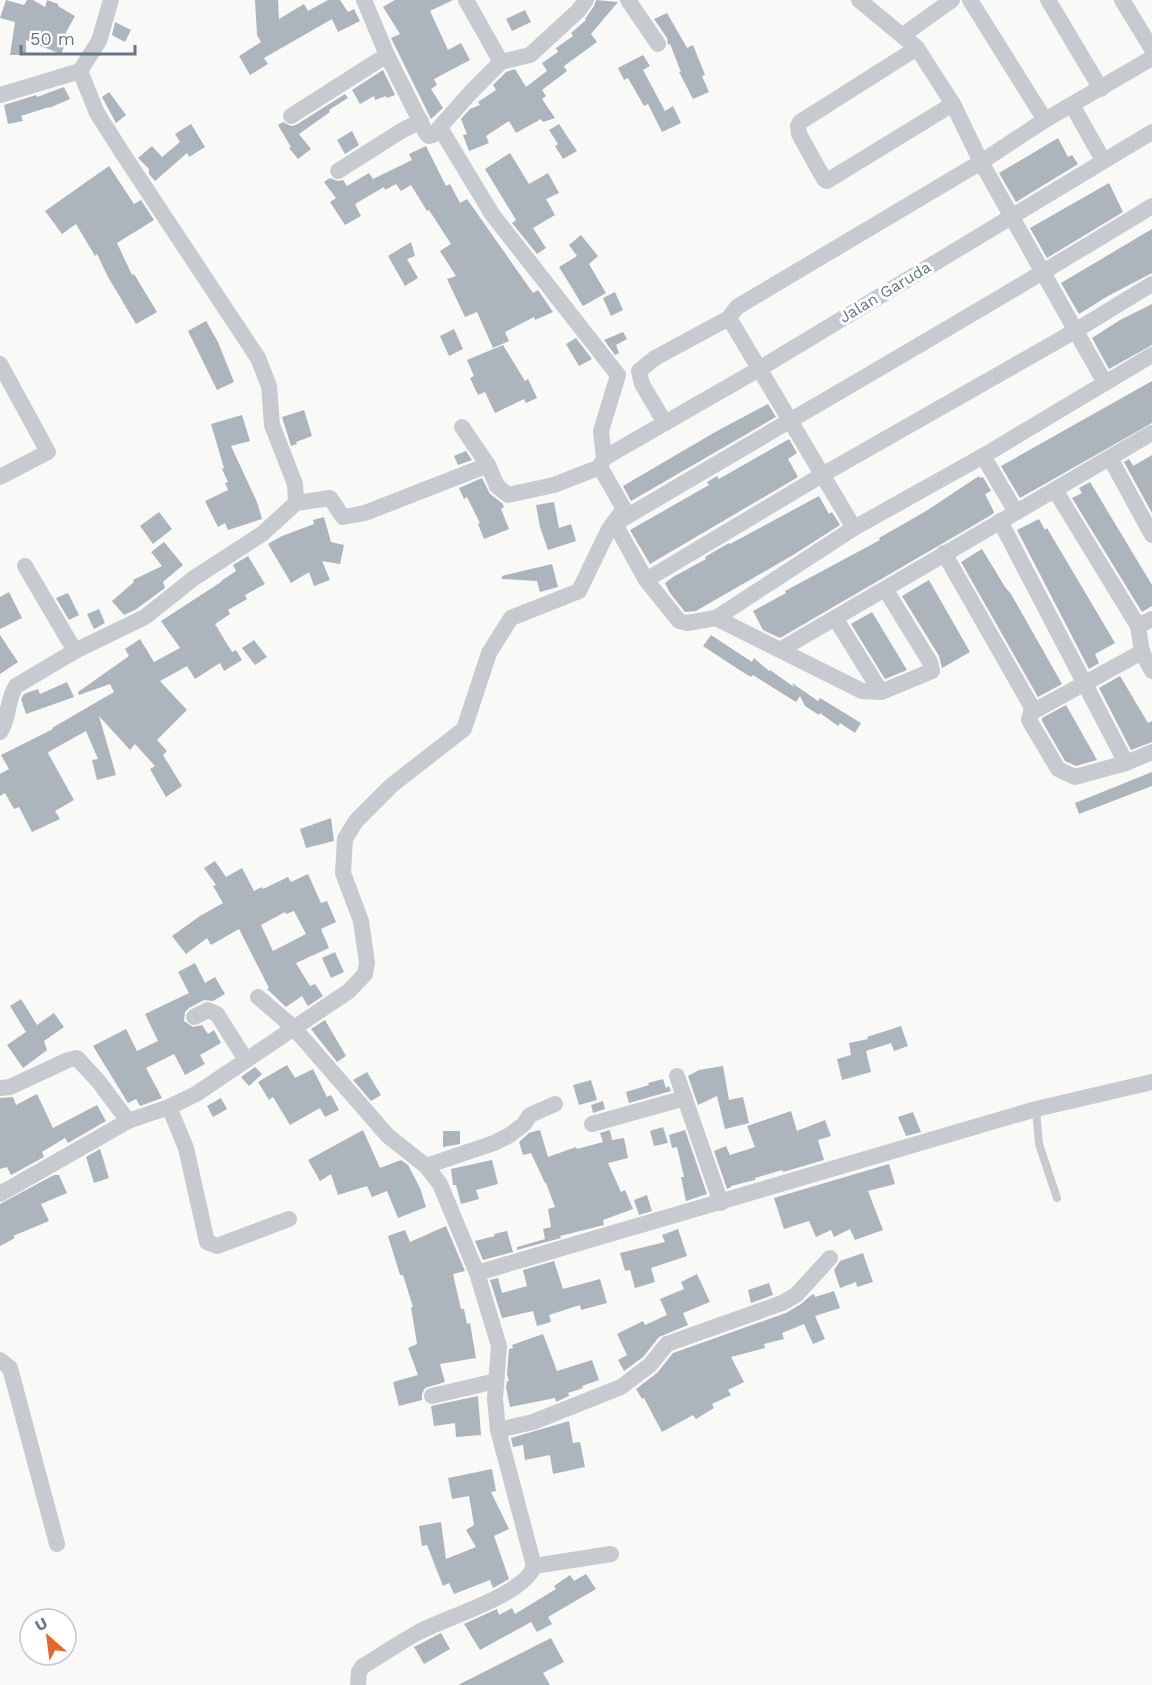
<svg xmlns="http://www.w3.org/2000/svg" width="1152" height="1685" viewBox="0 0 1152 1685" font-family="'Work Sans',sans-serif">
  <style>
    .building { fill: #adb5bc; fill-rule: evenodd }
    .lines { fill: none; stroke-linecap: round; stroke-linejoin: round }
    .lane { stroke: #c7cace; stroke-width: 8 }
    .street { stroke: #c7cace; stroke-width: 16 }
    .labels { text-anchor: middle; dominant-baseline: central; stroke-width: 6; stroke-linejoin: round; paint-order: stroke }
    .street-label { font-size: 16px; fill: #677788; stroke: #fff }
  </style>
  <rect width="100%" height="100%" fill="#f9f9f7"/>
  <g class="building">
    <polygon points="6,0 24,5 27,0 33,0 45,7 47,0 58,4 58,6 75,16 64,36 68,37 61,54 26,40 26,55 10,55 15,22 0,18"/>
    <polygon points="255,0 278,0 279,19 304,4 308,11 328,0 340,0 348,12 354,9 360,21 338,32 332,19 264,58 268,64 250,75 239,56 261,42 257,35"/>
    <polygon points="395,0 453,0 430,11 448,50 461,43 470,60 434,79 437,85 431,89 443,108 431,119 391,38 400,34 383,7"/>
    <polygon points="596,0 618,2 591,34 597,42 564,66 567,71 542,90 546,96 542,99 555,118 543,122 541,119 516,133 509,121 486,136 489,143 469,151 463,135 467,134 461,119 470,109 480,105 478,102 496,90 493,85 506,72 515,69 526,87 547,71 542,63 558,52 556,48 573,36 571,33 586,20 585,19 594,6"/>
    <polygon points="525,10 531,22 512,31 506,19"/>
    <polygon points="667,13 687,48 693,45 705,75 702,76 709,92 693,99 679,72 681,72 670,44 668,45 667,38 654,19"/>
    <polygon points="115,22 131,30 125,42 112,35"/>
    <polygon points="643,55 650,66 643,70 665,111 673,106 681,123 662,132 648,104 644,106 628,78 624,80 618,68"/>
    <polygon points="383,70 395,95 387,98 386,96 375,100 374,96 360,104 352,90"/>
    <polygon points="64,87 70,99 49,108 49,107 21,116 23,121 8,124 4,105 36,95 37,97"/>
    <polygon points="109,92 126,115 116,123 102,97"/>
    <polygon points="345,94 348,98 329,110 330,112 299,134 311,149 298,159 289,148 291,147 278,125 283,122 291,126 296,125"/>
    <polygon points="191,124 205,147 189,157 187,153 155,181 149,174 149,169 138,158 152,146 162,157 180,142 175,134"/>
    <polygon points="559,124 577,151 563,159 555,146 558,144 549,130"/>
    <polygon points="352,131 359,145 345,154 337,140"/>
    <polygon points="1058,138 1068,157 1072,155 1078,164 1016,202 999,173"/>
    <polygon points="426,146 446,186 450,184 460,203 467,199 533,293 538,290 553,312 535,320 534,317 505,332 509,341 493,348 477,312 465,317 447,279 456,276 440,251 451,244 429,210 427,211 411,185 401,191 396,184 385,190 384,187 355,204 361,216 345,225 330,202 336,198 324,182 330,178 338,181 343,180 347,186 369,173 373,179 412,160 409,154"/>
    <polygon points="510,153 529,184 548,173 559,193 546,199 555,215 533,228 546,248 537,254 512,223 516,220 485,169"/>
    <polygon points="109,166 134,204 141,200 154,220 117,243 132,275 134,274 157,312 136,324 108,277 97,254 95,256 76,224 62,234 45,211"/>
    <polygon points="1109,183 1123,212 1047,258 1030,228"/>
    <polygon points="1152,229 1152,273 1108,296 1079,314 1061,283"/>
    <polygon points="581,235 598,256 589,264 606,293 583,306 559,267 577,256 569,245"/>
    <polygon points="411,242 415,256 407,259 418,278 405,286 388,256"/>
    <polygon points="615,292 623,310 611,316 603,298"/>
    <polygon points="1152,304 1152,345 1109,369 1092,338 1120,320"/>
    <polygon points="206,321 218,342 234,382 217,390 188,331"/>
    <polygon points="454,329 463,349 449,356 440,336"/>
    <polygon points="623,332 627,339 616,345 619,353 615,355 604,340"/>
    <polygon points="576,338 592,359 579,366 566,344"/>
    <polygon points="503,345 525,381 528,379 537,398 526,403 524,399 495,413 485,392 478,395 470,378 474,376 467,360"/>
    <polygon points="1152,381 1152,423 1020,498 1001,466"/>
    <polygon points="768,404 776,417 631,501 623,486 717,431"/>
    <polygon points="304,410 312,436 296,442 297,444 291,446 282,417"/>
    <polygon points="242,415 250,441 231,446 257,502 262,519 228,530 225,523 218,527 205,501 228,490 225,483 228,482 222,469 224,468 211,424"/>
    <polygon points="789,439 797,453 788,459 798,477 650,564 630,530 709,485 707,482 717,476 719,479"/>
    <polygon points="466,451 472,460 458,465 454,456"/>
    <polygon points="1152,455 1152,513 1124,462 1129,459 1133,466"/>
    <polygon points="979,476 980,478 983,477 991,491 985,494 994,512 993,514 780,638 763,630 753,611 786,593 785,591 880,540 879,538 926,511"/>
    <polygon points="482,478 490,494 502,503 504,507 501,509 509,529 484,539 478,524 480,523 467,497 464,499 459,488"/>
    <polygon points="1090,482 1152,585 1152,606 1142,612 1072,498 1082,493 1079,488"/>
    <polygon points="819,496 829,514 832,512 840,525 793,555 696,611 685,612 670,593 665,583 673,577 706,559 705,557 729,543 730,544"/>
    <polygon points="554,502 559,528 571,524 576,541 548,550 540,527 536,505"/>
    <polygon points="159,512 172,529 153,544 140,526"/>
    <polygon points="324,517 331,542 344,545 340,564 322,561 330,580 314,586 309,572 291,583 268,544 282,536 314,524 313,520"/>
    <polygon points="1039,519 1045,530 1047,528 1115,643 1095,654 1099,663 1089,669 1017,530"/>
    <polygon points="164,542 183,565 163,582 165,588 135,610 124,615 112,601 134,582 133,580 162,566 151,552"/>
    <polygon points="982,549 1005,587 1011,594 1062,684 1038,697 961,562"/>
    <polygon points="248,556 265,584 245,595 247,599 228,610 230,614 215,624 232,652 236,650 242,660 224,671 220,663 195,679 187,666 160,681 187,710 157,740 167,751 163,755 182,786 166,797 150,769 155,766 135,744 130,750 99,716 116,775 97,780 92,760 98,759 86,731 50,751 48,753 74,800 55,811 60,819 32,832 19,807 14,809 5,793 0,796 0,774 9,769 1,755 53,729 52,728 114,692 110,684 79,695 78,692 129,656 125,649 140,639 154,662 180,648 161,621 221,582 221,581 236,571 233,565"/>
    <polygon points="552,564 558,587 540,592 537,581 502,579 502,576"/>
    <polygon points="929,580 970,652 942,668 939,656 902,596"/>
    <polygon points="9,592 22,618 0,629 0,597"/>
    <polygon points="68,593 79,615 69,620 56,598"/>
    <polygon points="99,609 105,623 94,629 87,614"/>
    <polygon points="872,612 907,670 885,679 851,624"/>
    <polygon points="0,635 18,662 0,674"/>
    <polygon points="711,635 752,662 754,658 769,671 770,670 794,687 792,683 818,701 820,698 861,723 855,733 840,723 838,726 820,713 819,715 805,706 800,696 796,702 753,675 751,677 741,671 703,646"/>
    <polygon points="254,640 267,657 255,665 242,648"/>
    <polygon points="1120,676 1148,723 1152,721 1152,742 1131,750 1099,688"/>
    <polygon points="67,682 74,697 26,714 21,699 24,694 38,689 40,694"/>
    <polygon points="1066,705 1092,751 1097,760 1076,766 1065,761 1042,721 1042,718"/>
    <polygon points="1152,772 1152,786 1079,814 1075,803"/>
    <polygon points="331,818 334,841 306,848 300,829"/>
    <path d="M215,861l11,16 16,-9 12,23 8,-4 1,2 25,-12 3,5 17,-8 13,29 6,-2 9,21 -15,7 8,19 -33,15 14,23 5,-2 8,12 -15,10 -6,-10 -16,11 -19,-18 2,-1 -30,-59 -28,16 -4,-7 -21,16 -14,-18 28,-20 23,-13 -10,-17 3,-1 -12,-17zM294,911l12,23 -33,17 -12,-26 24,-13 1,2z"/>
    <polygon points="335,952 344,972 331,978 322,958"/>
    <polygon points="195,963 205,983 215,977 225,994 213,1001 204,1000 189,1008 185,1012 184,1021 193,1027 202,1025 208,1034 214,1030 221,1043 200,1055 205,1064 185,1075 174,1054 146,1068 162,1098 140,1106 136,1099 128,1103 93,1046 126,1029 137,1051 158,1041 145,1014 189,993 178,972"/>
    <polygon points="21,999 37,1025 54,1013 64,1027 44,1041 47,1050 23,1068 7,1045 26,1032 10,1006"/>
    <polygon points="325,1020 346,1056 337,1062 311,1029"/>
    <polygon points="901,1026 908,1046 894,1051 891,1043 866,1051 871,1072 842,1080 837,1059 851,1055 849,1043 868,1039 867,1037"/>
    <polygon points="287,1065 295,1078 313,1069 327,1097 331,1095 339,1110 325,1117 320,1108 290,1125 273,1097 269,1100 258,1082"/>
    <polygon points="723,1066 729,1100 743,1097 749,1123 725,1129 717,1096 698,1105 688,1076 699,1070"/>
    <polygon points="255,1067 262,1074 249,1086 241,1077"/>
    <polygon points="367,1072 381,1095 371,1101 353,1080"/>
    <polygon points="663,1079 666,1088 669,1086 671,1091 629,1103 626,1092 649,1085 648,1083"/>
    <polygon points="591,1080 597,1100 579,1105 573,1085"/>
    <polygon points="37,1094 53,1128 97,1105 106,1121 68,1143 65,1138 42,1152 44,1157 11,1175 7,1167 0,1169 0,1098 13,1097 16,1105"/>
    <polygon points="221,1098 227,1109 213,1117 207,1106"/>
    <polygon points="603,1101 605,1109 593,1113 591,1105"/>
    <polygon points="791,1111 797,1131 825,1120 831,1136 818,1140 824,1160 783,1172 782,1170 755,1178 755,1180 731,1186 731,1187 727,1189 714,1151 726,1146 730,1155 755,1147 747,1126"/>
    <polygon points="913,1112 921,1132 906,1136 898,1117"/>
    <polygon points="663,1127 668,1143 654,1146 650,1131"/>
    <polygon points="363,1130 380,1168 401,1160 408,1165 420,1188 426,1207 398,1218 387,1191 372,1197 367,1186 338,1195 331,1174 320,1181 308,1160"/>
    <polygon points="540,1130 548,1157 576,1147 577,1149 603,1142 600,1133 610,1130 612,1140 624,1138 628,1158 608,1163 621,1192 625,1190 633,1209 603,1220 604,1225 560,1236 561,1238 517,1250 517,1247 545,1239 543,1229 551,1227 548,1209 555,1207 546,1183 545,1183 531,1153 523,1155 519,1142 529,1133"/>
    <polygon points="685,1130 707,1194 686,1201 681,1177 684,1177 677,1147 672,1148 669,1135"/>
    <polygon points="443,1131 460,1131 460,1144 443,1147"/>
    <polygon points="100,1149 109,1178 94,1183 86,1157"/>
    <polygon points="492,1160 498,1184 476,1190 479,1199 461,1204 456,1185 453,1185 451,1169"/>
    <polygon points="889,1164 895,1184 868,1191 883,1230 855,1240 850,1229 834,1237 831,1230 816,1237 809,1221 784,1229 774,1198"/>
    <polygon points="54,1175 59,1175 67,1193 41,1204 49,1221 13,1236 15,1238 0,1246 0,1204"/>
    <polygon points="647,1195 652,1211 639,1215 634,1200"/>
    <polygon points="446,1226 465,1271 453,1274 461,1309 464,1309 467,1324 470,1323 476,1358 440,1364 445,1382 425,1388 422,1394 422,1400 399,1406 393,1382 418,1375 408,1348 417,1344 411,1307 413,1307 403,1275 400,1275 388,1236 405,1230 410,1242"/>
    <polygon points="678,1229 687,1256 651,1268 655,1282 635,1288 630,1270 625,1271 620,1253 665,1242 662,1235"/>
    <polygon points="507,1231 513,1252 483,1260 475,1241 495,1236 494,1234"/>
    <polygon points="863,1253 873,1282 857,1287 856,1282 840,1288 834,1270 840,1261"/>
    <polygon points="554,1261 563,1289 600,1279 607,1303 581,1310 580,1305 549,1315 551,1322 537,1326 533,1311 502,1318 490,1280 498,1278 502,1293 527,1286 523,1270"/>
    <polygon points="697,1274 710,1302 683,1313 688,1325 659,1337 643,1357 624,1371 618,1360 627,1355 617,1334 643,1321 645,1325 667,1315 660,1299 684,1289 681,1282"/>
    <polygon points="769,1283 773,1295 751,1303 748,1290"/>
    <polygon points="834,1291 840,1308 815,1316 825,1339 813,1344 804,1324 782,1333 784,1339 764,1344 765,1348 731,1357 744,1382 728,1390 731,1395 712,1404 714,1408 696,1419 693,1415 662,1432 644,1398 642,1399 636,1389 657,1373 673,1353 786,1313 801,1304 810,1296 814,1294 815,1297"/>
    <polygon points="543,1334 557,1371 592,1360 599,1380 582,1386 583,1388 568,1393 569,1396 556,1402 555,1398 510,1407 506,1387 507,1381 509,1381 507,1374 509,1349 513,1348 512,1345"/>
    <polygon points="478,1396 481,1435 456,1437 455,1423 434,1426 431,1406"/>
    <polygon points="569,1421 573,1443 580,1442 585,1467 553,1474 550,1455 525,1460 523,1445 513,1447 511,1438"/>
    <polygon points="492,1469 496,1491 491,1492 509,1529 494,1536 509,1579 493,1588 490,1580 454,1594 449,1583 443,1586 427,1545 422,1546 419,1526 441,1522 446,1559 476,1547 466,1530 474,1525 469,1496 452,1499 448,1478"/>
    <polygon points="586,1574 596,1589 548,1617 552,1624 537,1632 531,1622 480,1650 464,1624 497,1609 499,1615 512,1608 515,1614 556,1589 554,1586 570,1575 574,1581"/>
    <polygon points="441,1633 450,1649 424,1664 414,1647"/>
    <polygon points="551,1638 564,1662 543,1673 550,1685 458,1685"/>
  </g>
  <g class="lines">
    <polyline class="lane" points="1036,1109 1039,1144 1057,1198"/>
    <g class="street">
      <polyline points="111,0 99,41 80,71 97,113 123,154 258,358 269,386 272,425 295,484 296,503"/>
      <polyline points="364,0 387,55 426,133 429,136 433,135 471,92 501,62 530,55 578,11 586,0"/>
      <polyline points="466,0 501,62"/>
      <polyline points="628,0 658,44"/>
      <polyline points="859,0 917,48 953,104 981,162 1105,383"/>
      <polyline points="970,0 1045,120"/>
      <polyline points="1048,0 1101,89"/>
      <polyline points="1122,0 1152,49"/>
      <polyline points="903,35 952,0"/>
      <polyline points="917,48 800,122 798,126 799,134 824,179 827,181 953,104"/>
      <polyline points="0,95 80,71"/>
      <polyline points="1072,105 1103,160"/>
      <polyline points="291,116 387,55"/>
      <polyline points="440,128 492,214 618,375 601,431 604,458 600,467 554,485 508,495 497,486 488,465 462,427"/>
      <polyline points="338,171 401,131 421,121"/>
      <polyline points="729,318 854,528"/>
      <polyline points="0,364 48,452 0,477"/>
      <polyline points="665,423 642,384 639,371 655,358 729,318 737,307 981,162 1045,120 1152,58"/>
      <polyline points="983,456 1016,512"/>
      <polyline points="604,458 759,369 1152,132"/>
      <polyline points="1110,458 1152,535"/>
      <polyline points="1055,490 1138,626"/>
      <polyline points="1000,521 1126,763"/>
      <path d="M616,523c178,-106 359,-208 536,-317"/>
      <polyline points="615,524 646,580 679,621 687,623 716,618 854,528 983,456 1152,355"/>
      <polyline points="944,553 1034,711"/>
      <polyline points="25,566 75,651"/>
      <polyline points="646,580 822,475 1075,331 1152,284"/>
      <polyline points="716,618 780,650 1152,433"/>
      <polyline points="835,618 881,692"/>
      <polyline points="1152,619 1138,626 1142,652 1034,711 1031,712 1029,720 1058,769 1075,777 1126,763 1152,752"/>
      <polyline points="780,650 862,691 881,692 932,671 930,662 885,589"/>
      <polyline points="1142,652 1152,671"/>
      <path d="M0,732c10,-14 6,-31 16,-46l59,-35 70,-34 49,-39 68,-44 34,-31 34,-5 13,19 22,-4 123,-48"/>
      <path d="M258,997l35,30 95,109 38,30 14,18 37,89 22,73 -4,53 3,31 36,136c-9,29 -88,51 -115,66 -19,10 -37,23 -56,34l-4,6 -1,13"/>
      <polyline points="194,1017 208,1010 217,1014 246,1060"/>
      <polyline points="677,1076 721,1203"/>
      <polyline points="0,1088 10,1087 68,1060 77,1058 99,1082 128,1121"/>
      <polyline points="169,1107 186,1148 207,1242 217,1246 289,1219"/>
      <polyline points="592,1124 685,1098"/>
      <polyline points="426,1166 494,1143 510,1135 524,1124 530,1115 555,1104"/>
      <polyline points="0,1194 128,1121 169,1107 196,1094 349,991 365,974 367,963 361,921 343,873 345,839 356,821 392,785 464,729 489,653 511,618 579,591 609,529 624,509 600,467"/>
      <polyline points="477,1273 1036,1109 1152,1082"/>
      <polyline points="0,1360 10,1368 57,1544"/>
      <polyline points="432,1396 496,1381"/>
      <polyline points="498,1430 533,1422 621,1387 650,1365 667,1344 782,1303 796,1295 830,1258"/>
      <polyline points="534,1566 611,1554"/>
    </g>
  </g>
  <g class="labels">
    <g class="street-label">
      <text transform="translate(885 292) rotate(-31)">Jalan Garuda</text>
    </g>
  </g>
  <g transform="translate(48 1637) rotate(332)"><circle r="28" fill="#ffffff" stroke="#c2c9cf" stroke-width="1.5"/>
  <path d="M0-4.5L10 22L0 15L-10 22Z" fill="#e86528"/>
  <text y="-9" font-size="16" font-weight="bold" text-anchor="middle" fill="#677788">U</text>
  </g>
  <path d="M21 45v9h114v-9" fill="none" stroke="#677788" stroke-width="3"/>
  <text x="30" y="45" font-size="18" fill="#677788" stroke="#ffffff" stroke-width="4.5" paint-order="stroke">50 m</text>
</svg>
